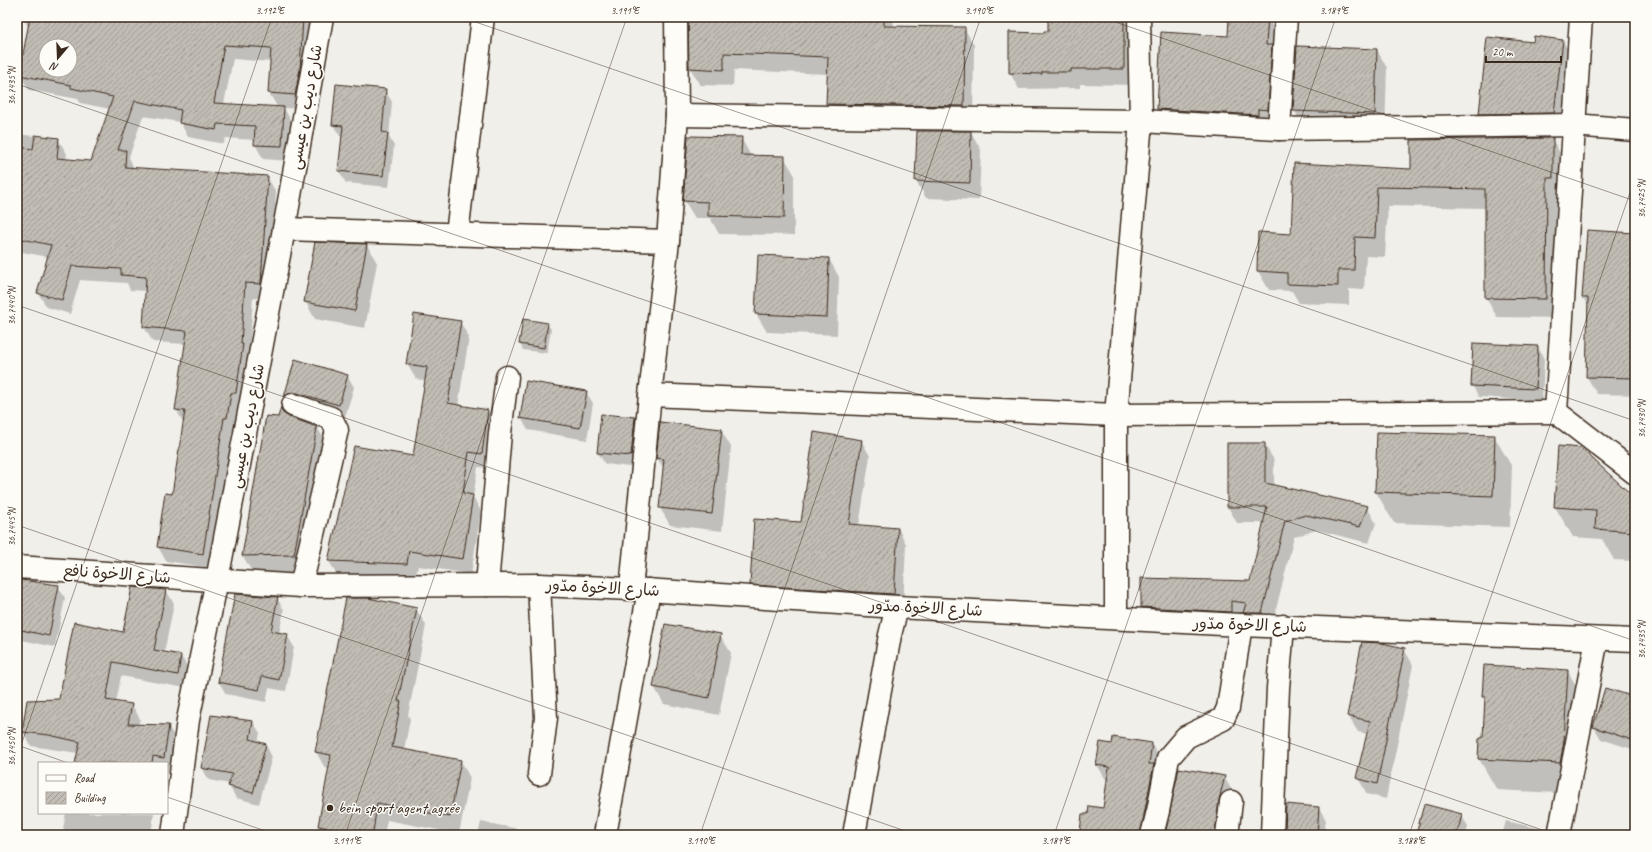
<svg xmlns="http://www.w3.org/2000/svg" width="1652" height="852" viewBox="0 0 1652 852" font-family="Caveat,'Playpen Sans Arabic',sans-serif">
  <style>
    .shadow { fill: #0003; fill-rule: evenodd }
    .building { fill: url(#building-hatch); stroke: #3b2a1e; fill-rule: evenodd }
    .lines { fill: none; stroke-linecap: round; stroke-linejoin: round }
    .minor-casing { stroke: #3b2a1e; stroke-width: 25 }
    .tertiary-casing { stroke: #3b2a1e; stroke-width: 25 }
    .minor { stroke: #fdfcf7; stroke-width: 22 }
    .tertiary { stroke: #fdfcf7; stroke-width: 22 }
    .ticks { fill: none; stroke: #3b2a1e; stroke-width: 1; stroke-opacity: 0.45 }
    .poi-dot { fill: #3b2a1e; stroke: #fdfcf7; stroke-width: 1.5 }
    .labels { text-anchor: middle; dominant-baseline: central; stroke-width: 3; stroke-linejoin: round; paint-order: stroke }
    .street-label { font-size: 16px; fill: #3b2a1e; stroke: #fdfcf7 }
    .poi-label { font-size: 16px; fill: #3b2a1e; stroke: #fdfcf7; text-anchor: start }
    .neatline { fill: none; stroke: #3b2a1e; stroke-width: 1.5 }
    .ticks-label { font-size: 10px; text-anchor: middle; fill: #3b2a1e }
  </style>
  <defs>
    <pattern id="building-hatch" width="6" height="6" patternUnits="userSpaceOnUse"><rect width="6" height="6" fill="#c1bcb4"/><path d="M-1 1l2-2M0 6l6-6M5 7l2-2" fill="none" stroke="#9e9992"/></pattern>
  </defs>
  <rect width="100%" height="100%" fill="#f1efea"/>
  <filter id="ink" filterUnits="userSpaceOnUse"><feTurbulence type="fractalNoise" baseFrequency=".025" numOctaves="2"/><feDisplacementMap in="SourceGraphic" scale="8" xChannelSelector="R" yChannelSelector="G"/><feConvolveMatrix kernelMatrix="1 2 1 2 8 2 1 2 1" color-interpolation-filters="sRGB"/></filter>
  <g filter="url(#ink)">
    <g class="shadow">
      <path d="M25,17h282l5,9 -9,83 -19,-1 8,15 -2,38 -27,-2 -8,-15v-4l-30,-2 -1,6 -36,-7 -8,-15 -37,-6 -14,41 5,12 133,8 9,15 -7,105v2l-16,-1 -4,59 -14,75h-3l-21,136 -45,-7 -8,-14 15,-52 11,-71 -8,-15 10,-65 -33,-2 -9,-15 3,-36 -17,-1 -3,-7 -47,-3 -10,34 -23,-7 -9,-14 10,-36 -31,-6v-117l41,5 9,15 -1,6 26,2 18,-53 -30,-6 -2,-4 -49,-9 -9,-15 9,-47 -4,-7zM46,46h24v24h-24zM233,59l38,3 -2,31 9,15 -54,-4z"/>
      <polygon points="689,17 893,17 894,27 964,28 974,45 973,123 837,121 827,104 829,74 734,70 733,86 700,85 690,68"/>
      <polygon points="1230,17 1267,17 1278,35 1277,127 1168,127 1158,109 1162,33 1229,37"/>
      <polygon points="1123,18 1132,34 1132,85 1080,84 1080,88 1019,89 1010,73 1045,34"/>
      <polygon points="1563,41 1571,56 1563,128 1488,129 1480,114 1534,44"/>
      <polygon points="1377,50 1387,68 1385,131 1304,128 1294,110"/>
      <polygon points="385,90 392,102 389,137 394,146 389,187 346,183 339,171 343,137 340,136 333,125"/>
      <polygon points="971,132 981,150 979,200 926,198 916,181"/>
      <polygon points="741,138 751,156 784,157 794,174 794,235 719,234 710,218 695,218 684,200"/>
      <polygon points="1552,139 1563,158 1564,197 1558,197 1557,318 1497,317 1486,298 1486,208 1388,206 1385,257 1366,256 1364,290 1349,289 1349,305 1299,303 1292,291 1269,290 1258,271 1292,235 1295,164 1412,170"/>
      <polygon points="1635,234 1635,395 1597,394 1587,377 1588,306 1583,298"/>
      <polygon points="367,245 377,263 365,328 315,319 305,301"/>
      <polygon points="759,256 829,259 839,277 837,335 767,332 756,314"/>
      <polygon points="524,320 547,324 551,329 547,353 523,350 520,344"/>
      <polygon points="460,322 469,337 458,406 488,411 497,426 490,468 478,467 473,497 481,511 471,574 418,566 415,579 337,576 329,561 413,457 425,381 416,379 407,364"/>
      <polygon points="1538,347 1544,359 1542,401 1479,397 1472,385"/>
      <polygon points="296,360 347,375 354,387 345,417 304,405 292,408 285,396"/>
      <polygon points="586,392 593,403 587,440 528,430 521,418"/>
      <polygon points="284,414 317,427 335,458 311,585 260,586 243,556 279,419"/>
      <polygon points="635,418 641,430 638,468 605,464 598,453"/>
      <polygon points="661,423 721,430 731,447 722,531 670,525 660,508 664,469 657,458"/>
      <polygon points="1494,436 1512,467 1510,527 1394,523 1376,492"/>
      <polygon points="861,440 870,456 859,526 898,528 906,544 903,609 760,599 751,584 801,523"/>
      <polygon points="1264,444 1274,460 1274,486 1367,507 1376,523 1369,543 1316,530 1294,537 1271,629 1151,623 1142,607 1251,582 1265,523 1237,523 1228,507"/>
      <polygon points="1635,500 1635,561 1614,560 1602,539 1573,537 1555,507"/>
      <polygon points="58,586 65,598 55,647 17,639 17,591"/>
      <polygon points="166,590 174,604 164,653 181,656 189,670 185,688 121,676 116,703 132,705 140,719 138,725 168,726 176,739 172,771 167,771 167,763 76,763 78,753 31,746 23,732 60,700"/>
      <polygon points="277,598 284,610 279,634 287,635 294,647 286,691 269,688 266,702 226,694 219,682"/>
      <polygon points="416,609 426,625 408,715 410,719 404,750 461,761 470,778 459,834 387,820 384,835 324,835 319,826 330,769 325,768 316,752"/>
      <polygon points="720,635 731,653 719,715 664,704 654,687"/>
      <polygon points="1404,649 1413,665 1386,799 1367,794 1358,778 1368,734 1358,732 1348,716"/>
      <polygon points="1567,670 1585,701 1578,794 1497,790 1479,759 1480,739 1484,738 1486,702 1483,697"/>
      <polygon points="1635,698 1635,750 1601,739 1594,727"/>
      <polygon points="253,722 260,733 258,743 266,745 272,757 259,804 236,798 229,786 230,784 209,780 202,768"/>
      <polygon points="1114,738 1152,744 1170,775 1163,835 1082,835 1081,832 1088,815 1104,809 1108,783 1097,765 1112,745"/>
      <polygon points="1224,777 1240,804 1233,835 1166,835"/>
      <polygon points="17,800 20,805 21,835 17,835"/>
      <polygon points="1319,808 1326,820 1324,835 1286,835"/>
      <polygon points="66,813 154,813 151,835 67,835 63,829"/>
      <polygon points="1461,815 1468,826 1466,835 1417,835"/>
      <polygon points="1506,821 1547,830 1550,835 1502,835"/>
      <polygon points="481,822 519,829 522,835 478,835"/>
    </g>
    <g class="building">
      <path d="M30,17h273l-3,52 -5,26 -27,-2 3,-45 -47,-3 -10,58 70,4 -2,39 -28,-1 1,-19 -38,-2 -1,6 -37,-7 2,-13 -46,-9 -17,49h8l-1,17 143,9 -7,106v2l-16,-1 -4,61h2l-7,49h-5l-4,25h-3l-21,136 -46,-7 8,-54 7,1 13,-83 -10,-1 12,-79 -44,-4 3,-50 -25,-2v-6l-49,-3 -10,34 -25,-7 14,-48 -34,-7v-91l16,2 2,-14 24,3 -2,20 34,3 22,-64 -42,-9v-3l-52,-10zM46,46h24v24h-24z"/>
      <polygon points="688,17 884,17 884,26 965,27 964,106 826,104 828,57 724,53 724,70 689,68"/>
      <polygon points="1048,17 1124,17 1124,69 1071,69 1071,72 1042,72 1042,74 1009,73 1009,32 1044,33 1044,31 1048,31"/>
      <polygon points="1229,17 1268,17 1266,45 1272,45 1268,110 1258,109 1258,115 1157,109 1161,32 1228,36"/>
      <polygon points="1534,36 1563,40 1554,113 1479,114 1487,37 1533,42"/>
      <polygon points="1297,46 1377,49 1375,114 1293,111"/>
      <polygon points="336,84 386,89 382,132 388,133 383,176 338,171 343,126 332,125"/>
      <polygon points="917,131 971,131 970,183 915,181"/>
      <polygon points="688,136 742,137 741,155 785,156 784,218 708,216 708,202 683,201"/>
      <polygon points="1553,138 1553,178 1547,178 1546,299 1485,298 1485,189 1377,187 1375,238 1355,237 1354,270 1338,270 1338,286 1287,284 1287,273 1257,271 1258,232 1291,234 1294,163 1411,169 1411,140"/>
      <polygon points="1587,230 1635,233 1635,378 1586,377 1588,298 1582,298"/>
      <polygon points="315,242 367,244 355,311 304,302"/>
      <polygon points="758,255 829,258 827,317 755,314"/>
      <polygon points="414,314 461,321 448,403 488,410 482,454 469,452 463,493 473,495 463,559 409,551 407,564 328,561 354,446 413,456 427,367 406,364"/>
      <polygon points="523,319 548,323 544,348 519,344"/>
      <polygon points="1473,343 1538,346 1536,389 1471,386"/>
      <polygon points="295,359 348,375 339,405 297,393 290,393 284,397"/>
      <polygon points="526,381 587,391 580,428 520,418"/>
      <polygon points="281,407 283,413 289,417 317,427 294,555 242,556 266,416 278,417"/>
      <polygon points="601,414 635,417 631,456 597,453"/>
      <polygon points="660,422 722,429 712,514 659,508 664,459 656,458"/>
      <polygon points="814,432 862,440 849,524 898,528 894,594 750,585 754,519 801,522"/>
      <polygon points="1377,432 1495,435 1493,496 1375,492"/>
      <polygon points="1227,443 1265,443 1265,483 1368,506 1360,527 1306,515 1285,521 1262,613 1243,613 1246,603 1231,601 1231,612 1141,607 1141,578 1250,581 1267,507 1227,507"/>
      <polygon points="1558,446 1581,448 1635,498 1635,532 1595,529 1596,510 1554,507"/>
      <polygon points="21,580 59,585 49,636 17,629 17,600"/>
      <polygon points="132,587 166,590 154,650 181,655 178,675 113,662 106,700 132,704 128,724 169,725 164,758 153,756 152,763 75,763 80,742 49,735 22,732 27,700 59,699 74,622 123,632"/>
      <polygon points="235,594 278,597 271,631 288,634 279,680 262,676 259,690 218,682"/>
      <polygon points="346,598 368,598 417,608 398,701 401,701 392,747 461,760 450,817 377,803 373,833 356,829 356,833 318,826 331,755 315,752"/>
      <polygon points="665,624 721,634 709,698 653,687"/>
      <polygon points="1362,642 1382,643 1405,648 1377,784 1356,778 1370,721 1347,716"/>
      <polygon points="1484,665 1568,670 1564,741 1560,763 1478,759 1479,739 1483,737 1485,697 1482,697"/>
      <polygon points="1605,688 1635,697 1635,741 1593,727"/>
      <polygon points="211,715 253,721 250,739 266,744 253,793 228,786 232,774 201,768"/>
      <polygon points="1113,737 1152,743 1149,764 1154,764 1140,835 1096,835 1080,832 1082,814 1088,814 1089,806 1103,808 1109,767 1096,765 1100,742 1112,744"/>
      <polygon points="1179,768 1225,776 1219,800 1215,835 1165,835"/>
      <polygon points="1286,804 1319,807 1317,835 1285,835"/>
      <polygon points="1424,804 1462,814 1457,835 1416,835"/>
    </g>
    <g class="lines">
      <g class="minor-casing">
        <g id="minor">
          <polyline points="1581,17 1556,412 1635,473"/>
          <polyline points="677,115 1141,121 1279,129 1574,125 1635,130"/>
          <polyline points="1279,129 1286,17"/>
          <polyline points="284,229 668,241"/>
          <polyline points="457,234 483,17"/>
          <polyline points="650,395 1116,415 1556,412"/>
          <polyline points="293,405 331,418 337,430 301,586"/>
          <polyline points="17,567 301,586 539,585 631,589 897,607 1241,625 1635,640"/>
          <polyline points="487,585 500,433 507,377"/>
          <polyline points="539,585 546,718 539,774"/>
          <polyline points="631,589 650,395 668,241 677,115 676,17"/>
          <polyline points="1116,618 1116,415 1141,121 1139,17"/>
          <polyline points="605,835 649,590"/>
          <polyline points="854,835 890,635 897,607"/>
          <polyline points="1152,835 1158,811 1168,758 1186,737 1223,719 1228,708 1241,625"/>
          <polyline points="1227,835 1231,802"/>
          <polyline points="1272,835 1278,688 1283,626"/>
          <polyline points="1559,835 1597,639"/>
        </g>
      </g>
      <g class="tertiary-casing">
        <polyline id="tertiary" points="173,835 188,720 217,580 284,229 322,17"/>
      </g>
      <use href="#minor" class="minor"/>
      <use href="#tertiary" class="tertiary"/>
    </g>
  </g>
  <path class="ticks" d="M461,17l1174,404M1101,17l534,184M17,84l1618,557M17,305l1540,530M17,525l900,310M17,745l51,18M17,757l255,-740M167,797l110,38M345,835l282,-818M700,835l281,-818M1054,835l282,-818M1409,835l226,-657"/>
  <circle class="poi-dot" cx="330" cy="808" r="4"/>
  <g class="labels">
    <g class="street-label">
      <text transform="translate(306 107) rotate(-80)">شارع ديب بن عيسى</text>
      <text transform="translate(247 426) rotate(-79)">شارع ديب بن عيسى</text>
      <text transform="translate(117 574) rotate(4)">شارع الاخوة نافع</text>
      <text transform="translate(603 588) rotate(3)">شارع الاخوة مدّور</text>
      <text transform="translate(926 608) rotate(3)">شارع الاخوة مدّور</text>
      <text transform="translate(1250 625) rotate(2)">شارع الاخوة مدّور</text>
    </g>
    <g class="poi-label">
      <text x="338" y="808">bein sport agent agrée</text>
    </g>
  </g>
  <rect width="1652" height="852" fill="none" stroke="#fdfcf7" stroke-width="44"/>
  <rect x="38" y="762" width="130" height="52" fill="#fdfcf7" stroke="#afa8a0"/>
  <rect x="46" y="775" width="20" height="6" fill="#fdfcf7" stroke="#afa8a0"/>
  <text x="74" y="782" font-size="12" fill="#3b2a1e">Road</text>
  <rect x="46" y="792" width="20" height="12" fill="url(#building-hatch)" stroke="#afa8a0"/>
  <text x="74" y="802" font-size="12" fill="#3b2a1e">Building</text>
  <g transform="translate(58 58) rotate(199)"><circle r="19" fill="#fdfcf7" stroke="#afa8a0"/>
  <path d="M0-3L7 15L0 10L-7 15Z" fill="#3b2a1e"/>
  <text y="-6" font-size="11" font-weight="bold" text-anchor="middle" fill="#3b2a1e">N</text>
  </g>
  <path d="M1486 56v6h75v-6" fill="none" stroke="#3b2a1e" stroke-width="2"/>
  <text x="1492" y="56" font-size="12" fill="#3b2a1e" stroke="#fdfcf7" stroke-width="3" paint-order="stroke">20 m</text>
  <rect x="22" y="22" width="1608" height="808" class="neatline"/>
  <g class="ticks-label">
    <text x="270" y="14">3.192°E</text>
    <text x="625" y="14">3.191°E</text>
    <text x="979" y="14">3.190°E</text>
    <text x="1334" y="14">3.189°E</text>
    <text transform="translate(11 86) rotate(-90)" y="4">36.7435°N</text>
    <text transform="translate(1641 199) rotate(-90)" y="4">36.7425°N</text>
    <text transform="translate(11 306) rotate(-90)" y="4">36.7440°N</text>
    <text transform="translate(1641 419) rotate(-90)" y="4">36.7430°N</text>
    <text transform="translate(11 527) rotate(-90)" y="4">36.7445°N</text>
    <text transform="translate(1641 640) rotate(-90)" y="4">36.7435°N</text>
    <text transform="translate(11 747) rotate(-90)" y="4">36.7450°N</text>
    <text x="347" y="844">3.191°E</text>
    <text x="701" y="844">3.190°E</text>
    <text x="1056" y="844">3.189°E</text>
    <text x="1411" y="844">3.188°E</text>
  </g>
</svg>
